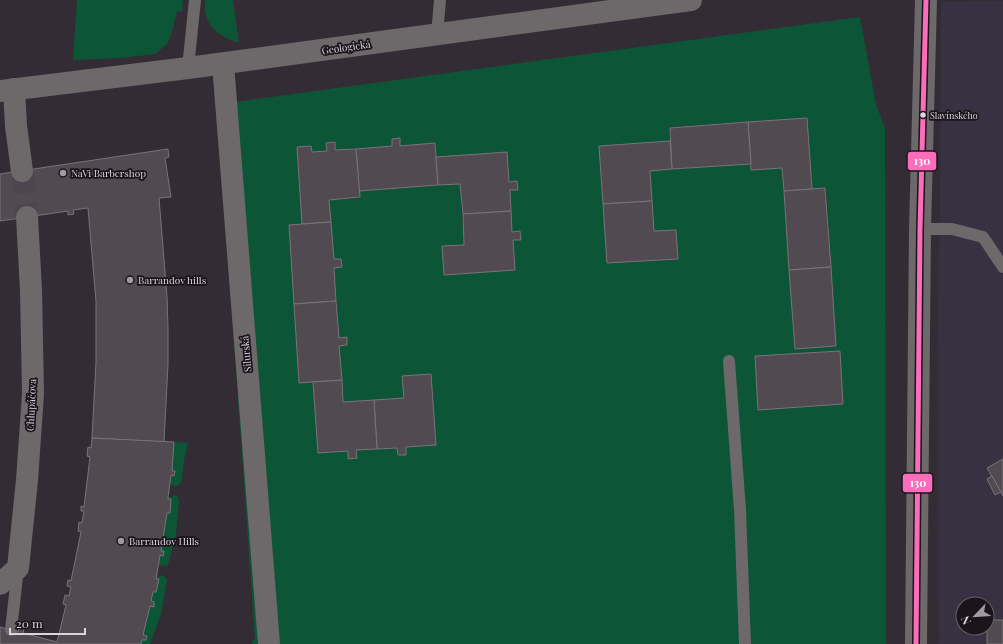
<svg xmlns="http://www.w3.org/2000/svg" width="1003" height="644" viewBox="0 0 1003 644" font-family="'Playfair Display',serif">
  <style>
    .commercial { fill: #373242; fill-rule: evenodd }
    .green { fill: #0d5537; fill-rule: evenodd }
    .building { fill: #514a51; stroke: #7a737a }
    .lines { fill: none; stroke-linecap: round; stroke-linejoin: round }
    .minor-tunnel { stroke: #4e454e; stroke-width: 22; stroke-dasharray: 22 11; stroke-linecap: butt }
    .service { stroke: #6d686a; stroke-width: 12 }
    .minor { stroke: #6d686a; stroke-width: 22 }
    .bus-1-casing { stroke: #1b141b; stroke-width: 8 }
    .bus-1 { stroke: #fb6dba; stroke-width: 5 }
    .bus-dot { fill: #ded4de; stroke: #1b141b; stroke-width: 1.5 }
    .poi-dot { fill: #a299a2; stroke: #1b141b; stroke-width: 1.5 }
    .labels { text-anchor: middle; dominant-baseline: central; stroke-width: 3.5; stroke-linejoin: round; paint-order: stroke }
    .bus-label { font-size: 9px; fill: #ded4de; stroke: #1b141b; text-anchor: start }
    .street-label { font-size: 10px; fill: #ded4de; stroke: #1b141b }
    .poi-label { font-size: 10px; fill: #ded4de; stroke: #1b141b; text-anchor: start }
    .line-badge { stroke: #1b141b; stroke-width: 1.5 }
    .badge-label { font-size: 11px; text-anchor: middle; font-weight: bold; fill: #fff }
  </style>
  <rect width="100%" height="100%" fill="#342c34"/>
  <path class="commercial" d="M1003,1v643h-64l-1,-338 2,-112 1,-192zM963,604h24v24h-24z"/>
  <g class="green">
    <polygon points="77,0 183,0 182,12 177,11 172,32 167,44 155,54 121,58 73,60"/>
    <path d="M205,0h28l6,43c-23,-8 -36,-18 -34,-43z"/>
    <path d="M860,17l16,88 9,23 1,516h-635l4,-6 -38,-533 39,-6zM807,118l5,71 14,-1 10,158 -41,2 -13,-180 -30,2 -1,-6 -101,7 4,60 22,-1 2,29 -70,4 -9,-117 71,-5v-14zM400,138v8l35,-3 1,14 71,-5 2,30 8,-1v9h-7l2,42 8,-1 1,9h-8l2,30 -71,4 -2,-28 22,-1 -4,-61 -101,7 1,7 -31,2 5,59h7l1,8 -8,1 5,70 8,-1v8l-8,1 4,56 61,-4 -1,-22 28,-2 5,71 -30,2v8h-8l-1,-7 -41,2v8l-8,1v-8l-30,2 -5,-71 -14,1 -10,-158 13,-1 -5,-77 14,-1 1,6 15,-1 -1,-8h9v7l57,-4v-7zM839,351l4,53 -85,6 -3,-54z"/>
    <polygon points="174,442 188,443 185,455 181,483 177,486 170,485 171,475 174,476 175,471 172,471"/>
    <polygon points="172,495 177,496 179,501 176,534 168,565 165,566 158,565 160,555 163,556 164,551 161,551 167,513 170,512 171,500 168,499 168,497 172,497"/>
    <polygon points="160,575 164,576 167,580 161,614 150,644 141,644 142,640 146,640 146,636 143,635 150,606 154,606 154,602 151,601 153,592 156,592 159,580 156,579 156,576 159,577"/>
  </g>
  <g class="building">
    <polygon points="807,118 812,189 784,191 782,168 751,170 748,122"/>
    <polygon points="748,122 751,164 672,169 670,128"/>
    <polygon points="400,138 400,146 435,143 438,185 359,191 356,149 392,146 392,139"/>
    <polygon points="670,141 672,169 650,171 652,201 603,204 599,146"/>
    <polygon points="335,142 335,150 356,149 360,197 329,200 331,222 302,224 297,147 311,146 312,152 327,151 326,143"/>
    <polygon points="168,149 169,157 165,158 171,197 159,198 167,297 168,328 168,364 164,442 92,438 96,362 96,301 88,208 73,210 74,214 68,215 68,211 0,221 0,174"/>
    <polygon points="507,152 509,182 517,181 518,190 510,190 511,211 463,214 460,184 438,185 436,157"/>
    <polygon points="825,188 831,267 789,270 784,191"/>
    <polygon points="652,201 654,231 676,230 678,259 607,263 603,204"/>
    <polygon points="511,211 512,232 520,231 521,240 513,240 515,270 444,275 442,246 464,245 463,214"/>
    <polygon points="331,222 334,259 341,259 342,267 334,268 336,301 294,304 289,225"/>
    <polygon points="831,267 836,346 795,349 789,270"/>
    <polygon points="336,301 339,338 347,337 347,345 339,346 342,380 299,383 294,304"/>
    <polygon points="840,351 843,404 758,410 755,356"/>
    <polygon points="431,374 436,445 406,447 406,455 398,455 397,448 377,449 374,400 404,398 402,376"/>
    <polygon points="342,380 343,402 374,400 377,449 356,450 357,458 348,459 348,451 318,453 313,382"/>
    <polygon points="92,438 174,442 172,471 175,471 174,476 171,475 168,497 168,499 171,499 170,513 167,513 161,551 164,551 163,556 160,555 156,579 159,579 156,592 153,592 151,601 154,602 154,607 150,606 143,635 147,636 146,640 142,640 141,644 0,644 0,627 18,632 19,629 24,630 23,633 57,642 66,605 63,604 65,595 69,596 71,587 67,586 68,580 71,581 81,532 78,531 79,522 82,523 84,511 81,511 81,506 84,507 90,457 87,456 88,447 91,448"/>
    <polygon points="1003,459 1003,496 987,468"/>
    <polygon points="992,476 1001,492 995,495 987,479"/>
    <rect x="987" y="620" width="16" height="24"/>
  </g>
  <g class="lines">
    <polyline class="minor-tunnel" points="22,171 25,190 27,217"/>
    <g class="service">
      <polyline points="437,35 440,0"/>
      <polyline points="188,68 195,0"/>
      <polyline points="920,229 952,229 983,237 1003,267"/>
      <polyline points="729,361 740,510 745,644"/>
      <polyline points="11,630 18,568"/>
    </g>
    <g class="minor">
      <polyline points="223,64 269,644"/>
      <polyline points="14,89 16,126 22,171"/>
      <polyline points="0,91 188,68 691,0"/>
      <polyline points="0,584 18,568 27,480 33,394 31,290 27,217"/>
      <polyline points="916,644 920,229 926,0"/>
    </g>
    <g class="bus-1-casing">
      <polyline id="bus-1" points="916,644 920,229 926,0"/>
    </g>
    <use href="#bus-1" class="bus-1"/>
  </g>
  <circle class="bus-dot" cx="923" cy="115" r="3.5"/>
  <g class="poi-dot">
    <circle cx="63" cy="173" r="4"/>
    <circle cx="130" cy="280" r="4"/>
    <circle cx="121" cy="541" r="4"/>
  </g>
  <g class="labels">
    <g class="bus-label">
      <text x="930" y="115">Slavínského</text>
    </g>
    <g class="street-label">
      <text transform="translate(346 47) rotate(-8)">Geologická</text>
      <text transform="translate(246 354) rotate(-95)">Silurská</text>
      <text transform="translate(31 405) rotate(-87)">Chlupáčova</text>
    </g>
    <g class="poi-label">
      <text x="71" y="173">NaVi Barbershop</text>
      <text x="138" y="280">Barrandov hills</text>
      <text x="129" y="541">Barrandov Hills</text>
    </g>
  </g>
  <g class="line-badge">
    <rect x="907" y="151" width="30" height="20" rx="4" fill="#fb6dba"/>
    <rect x="902" y="473" width="31" height="20" rx="4" fill="#fb6dba"/>
  </g>
  <g class="badge-label">
    <text x="922" y="165">130</text>
    <text x="918" y="487">130</text>
  </g>
  <g transform="translate(975 616) rotate(245)"><circle r="19" fill="#1b141b" stroke="#696169"/>
  <path d="M0-3L7 15L0 10L-7 15Z" fill="#a299a2"/>
  <text y="-6" font-size="11" font-weight="bold" text-anchor="middle" fill="#ded4de">N</text>
  </g>
  <path d="M10 628v6h75v-6" fill="none" stroke="#ded4de" stroke-width="2"/>
  <text x="16" y="628" font-size="12" fill="#ded4de" stroke="#1b141b" stroke-width="3" paint-order="stroke">20 m</text>
</svg>
